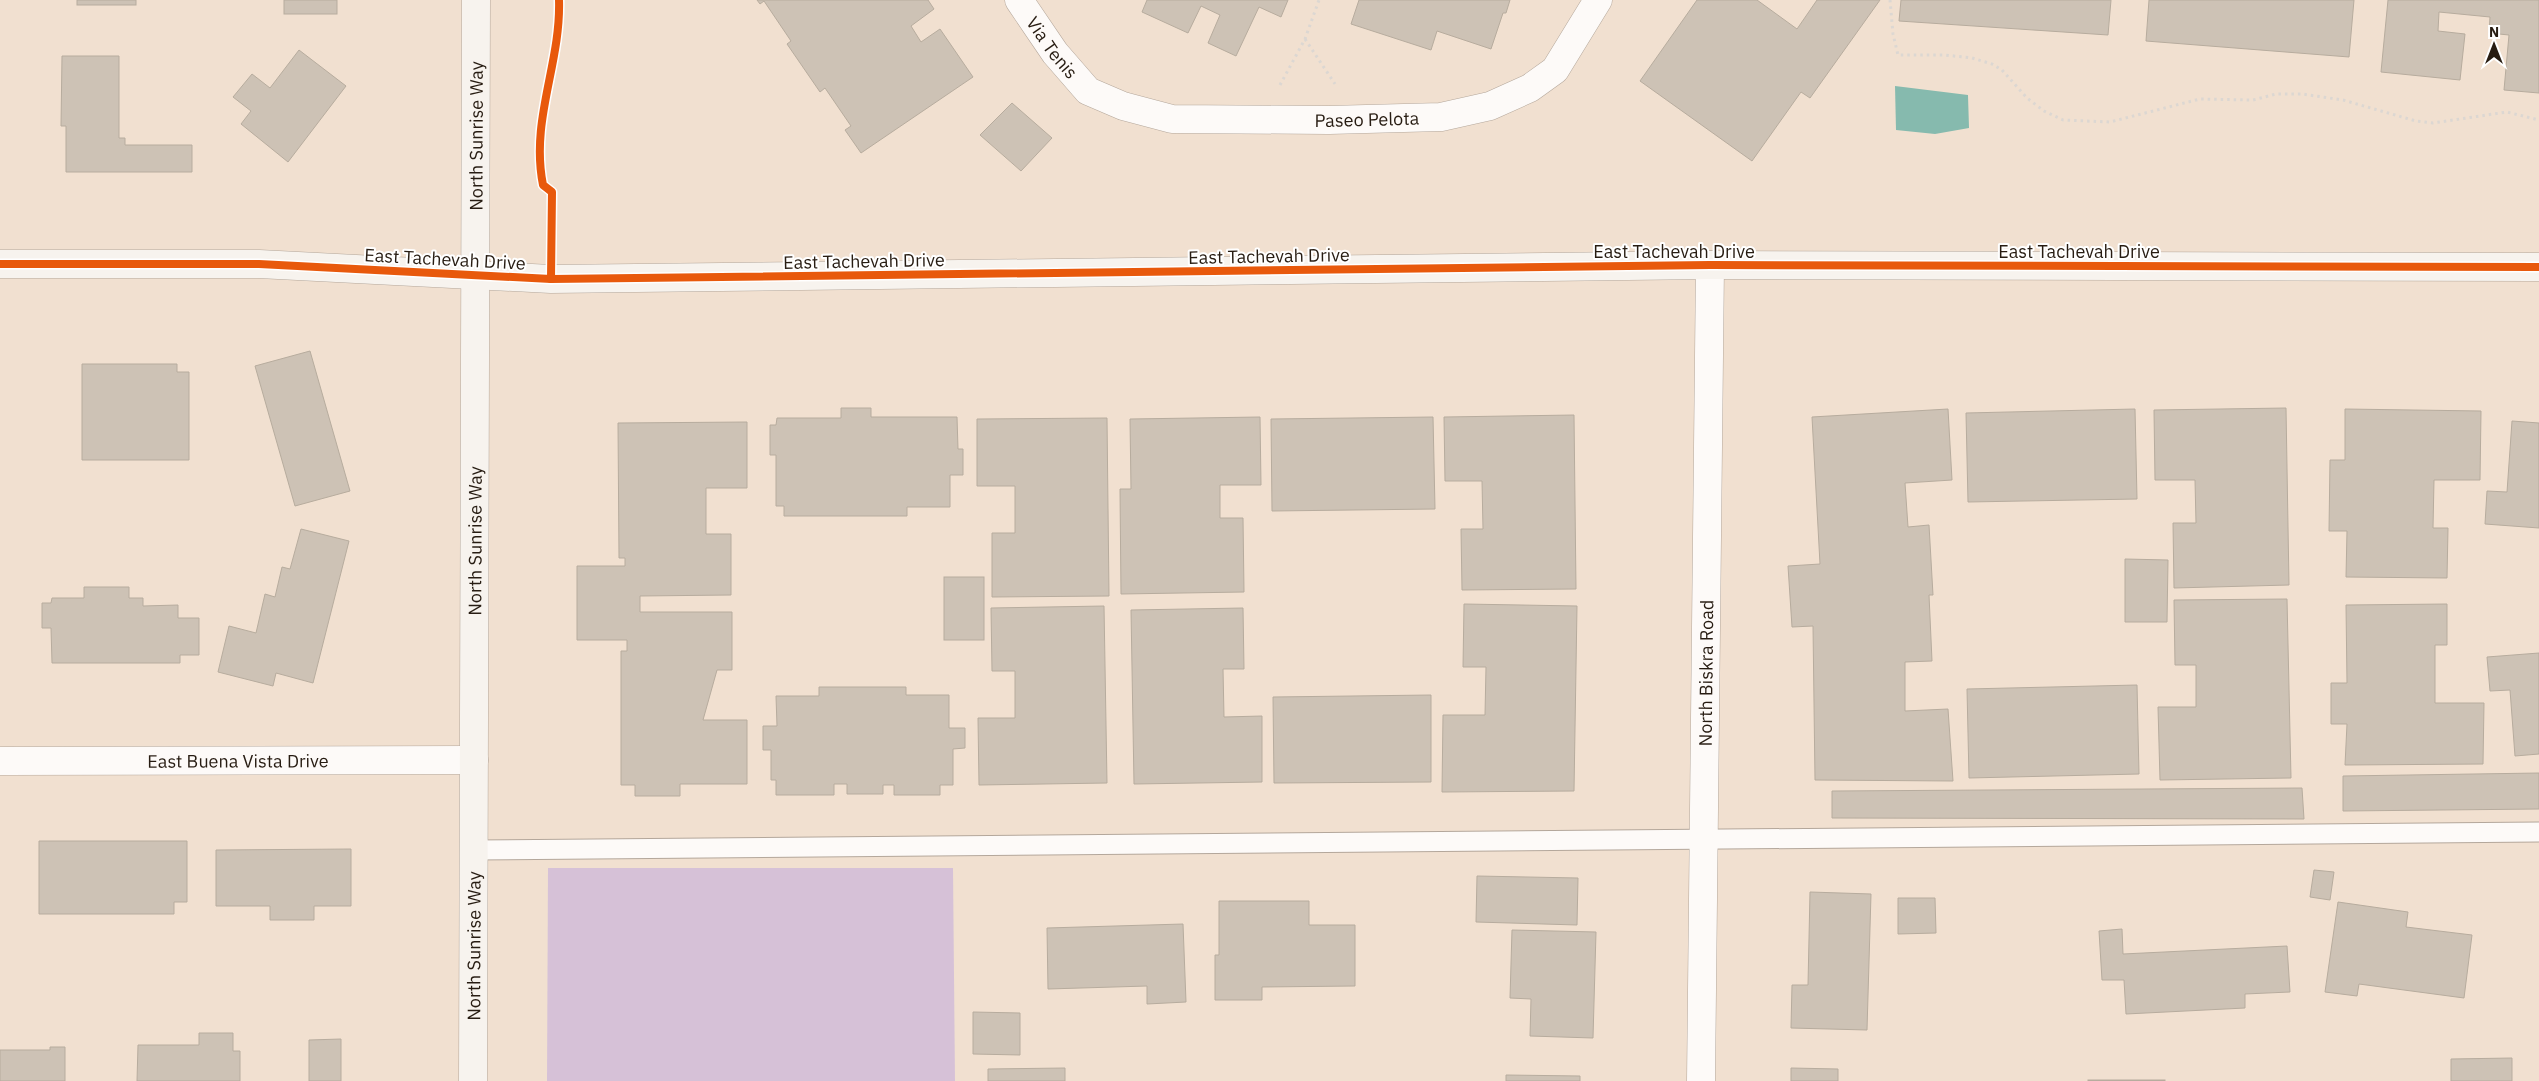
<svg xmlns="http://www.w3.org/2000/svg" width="2539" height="1081" viewBox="0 0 2539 1081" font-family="'IBM Plex Sans',sans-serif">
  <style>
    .green { fill: #d6c1d7 }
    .water { fill: #86baae }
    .building { fill: #cdc2b5; stroke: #b7ac9e }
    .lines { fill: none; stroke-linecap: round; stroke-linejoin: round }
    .lane-casing { stroke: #b4a79b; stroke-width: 21 }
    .street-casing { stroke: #b4a79b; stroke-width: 29 }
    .secondary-casing { stroke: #b4a79b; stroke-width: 29 }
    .path { stroke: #dcd7d2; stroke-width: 3; stroke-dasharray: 2.5 4; stroke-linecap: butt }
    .lane { stroke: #fdfaf8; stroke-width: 19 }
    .street { stroke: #fdfaf8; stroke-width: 28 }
    .secondary { stroke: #f7f3ee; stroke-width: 28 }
    .cycleway-casing { stroke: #fff; stroke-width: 11 }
    .cycleway { stroke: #e8590c; stroke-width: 8 }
    .labels { text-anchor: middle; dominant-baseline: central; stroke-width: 4; stroke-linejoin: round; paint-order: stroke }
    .street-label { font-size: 18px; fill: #271c12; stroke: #fff }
  </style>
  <rect width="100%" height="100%" fill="#f1e0d0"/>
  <polygon class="green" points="548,868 953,868 955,1081 547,1081"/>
  <polygon class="water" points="1895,86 1968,95 1969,128 1935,134 1896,130"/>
  <g class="building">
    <rect x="77" y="0" width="59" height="5"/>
    <rect x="284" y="0" width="53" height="14"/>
    <polygon points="757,0 928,0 934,9 911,26 921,42 940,29 973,77 861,153 845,130 851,126 825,88 820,92 787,44 791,41 764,1 760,4"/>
    <polygon points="1147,0 1288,0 1281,17 1259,7 1236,56 1208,43 1220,15 1201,6 1188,33 1142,12"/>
    <polygon points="1359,0 1510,0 1506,13 1503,13 1491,49 1437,31 1431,50 1351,24"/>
    <polygon points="1697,0 1757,0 1797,29 1817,0 1880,0 1810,98 1801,92 1752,161 1640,81"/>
    <polygon points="1901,0 2111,0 2108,35 1899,21"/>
    <polygon points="2149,0 2354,0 2349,57 2146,41"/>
    <polygon points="2388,0 2539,0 2539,93 2504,90 2509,35 2489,33 2490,17 2439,12 2438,31 2465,34 2460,80 2381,72"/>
    <polygon points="299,50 346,86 288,162 241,124 251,111 233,97 252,74 270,88"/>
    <polygon points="62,56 119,56 119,138 125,138 125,145 192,145 192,172 66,172 66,126 61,126"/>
    <polygon points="1012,103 1052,138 1021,171 980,135"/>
    <polygon points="310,351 350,491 295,506 255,366"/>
    <polygon points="82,364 177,364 177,372 189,372 189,460 82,460"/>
    <polygon points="841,408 871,408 871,417 957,417 958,449 963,449 963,475 950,475 950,507 907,507 907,516 784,516 784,506 776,506 776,455 770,455 770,425 776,425 777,418 841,418"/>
    <polygon points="2286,408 2289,585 2174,588 2173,523 2196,523 2195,480 2155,480 2154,410"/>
    <polygon points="1948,409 1952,480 1905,483 1908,527 1929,525 1933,595 1929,595 1932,661 1905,662 1905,711 1948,709 1953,781 1815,780 1813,626 1792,627 1788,566 1820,564 1812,417"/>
    <polygon points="2135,409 2137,499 1968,502 1966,413"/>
    <polygon points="2345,409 2481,411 2480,480 2434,480 2433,528 2448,528 2447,578 2346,577 2347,531 2329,531 2330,460 2345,460"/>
    <polygon points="1574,415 1576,589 1462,590 1461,529 1483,529 1482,481 1445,481 1444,417"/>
    <polygon points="1260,417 1261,485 1220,485 1220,518 1243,518 1244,592 1121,594 1120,489 1131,489 1130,419"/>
    <polygon points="1433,417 1435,509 1272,511 1271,419"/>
    <polygon points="1107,418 1109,596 992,597 992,533 1015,533 1015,486 977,486 977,419"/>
    <polygon points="2512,421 2539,423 2539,528 2485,524 2487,491 2507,492"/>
    <polygon points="747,422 747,488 706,488 706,534 731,534 731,595 640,596 640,612 732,612 732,670 717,670 703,720 747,720 747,784 680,784 680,796 635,796 635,785 621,785 621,651 627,651 627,640 577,640 577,566 625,566 625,558 619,558 618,423"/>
    <polygon points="301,529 349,541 313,683 276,673 273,686 218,672 229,626 256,633 265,594 275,597 282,567 290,569"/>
    <polygon points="2125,559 2168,560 2167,622 2125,622"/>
    <rect x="944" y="577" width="40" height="63"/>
    <polygon points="84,587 129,587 129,598 143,598 143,606 178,605 178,618 199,618 199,655 180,655 180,663 52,663 51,628 42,628 42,603 51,603 52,598 84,598"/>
    <polygon points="2287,599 2291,778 2160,780 2158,707 2196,707 2196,665 2175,665 2174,600"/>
    <polygon points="1464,604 1577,606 1574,791 1442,792 1443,715 1485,715 1486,667 1463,667"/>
    <polygon points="2447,604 2447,645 2435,645 2435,703 2484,703 2483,764 2345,765 2347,724 2331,724 2331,683 2347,683 2346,605"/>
    <polygon points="1104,606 1107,783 979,785 978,718 1015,718 1015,671 992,671 991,608"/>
    <polygon points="1243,608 1244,669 1223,669 1224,717 1262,716 1262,782 1134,784 1131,610"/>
    <polygon points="2539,653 2539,754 2515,756 2510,690 2490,691 2487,657"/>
    <polygon points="2137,685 2139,774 1969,778 1967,689"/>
    <polygon points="819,687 906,687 906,695 949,695 949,728 965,728 965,748 953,749 953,785 940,785 940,795 894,795 894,785 883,785 883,794 847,794 847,784 834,784 834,795 776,795 776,780 771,780 771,750 763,750 763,726 777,726 776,696 819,696"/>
    <polygon points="1431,695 1431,782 1274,783 1273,697"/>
    <polygon points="2539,773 2539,809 2343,811 2343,776"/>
    <polygon points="2302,788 2304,819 1832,818 1832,791"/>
    <polygon points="39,841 187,841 187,902 174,902 174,914 39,914"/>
    <polygon points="351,849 351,906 314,906 314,920 270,920 270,906 216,906 216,850"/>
    <polygon points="2314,870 2334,872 2330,900 2310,897"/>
    <polygon points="1477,876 1578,878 1577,925 1476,922"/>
    <polygon points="1810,892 1871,894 1867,1030 1791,1028 1792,985 1808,985"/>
    <polygon points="1898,898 1935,898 1936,933 1898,934"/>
    <polygon points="1219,901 1309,901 1309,925 1355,925 1355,986 1262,987 1262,1000 1215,1000 1215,955 1219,955"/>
    <polygon points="2338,902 2408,912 2406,927 2472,935 2464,998 2359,984 2357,996 2325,992"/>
    <polygon points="1183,924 1186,1002 1147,1004 1147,986 1048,989 1047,928"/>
    <polygon points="2122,929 2123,954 2287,946 2290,992 2245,994 2245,1008 2126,1014 2124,980 2102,980 2099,931"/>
    <polygon points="1512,930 1596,932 1593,1038 1530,1036 1531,999 1510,998"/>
    <polygon points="973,1012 1020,1013 1020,1055 973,1054"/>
    <polygon points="199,1033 233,1033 233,1051 240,1051 240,1081 137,1081 138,1045 199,1045"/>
    <polygon points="341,1039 341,1081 309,1081 309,1040"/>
    <polygon points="50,1047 65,1047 65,1081 0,1081 0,1050 50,1050"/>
    <polygon points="2512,1058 2512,1081 2451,1081 2451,1059"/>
    <polygon points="1065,1068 1065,1081 988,1081 988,1069"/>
    <polygon points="1791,1068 1838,1069 1838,1081 1791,1081"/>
    <polygon points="1506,1075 1580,1076 1580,1081 1506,1081"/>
    <rect x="2088" y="1080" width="77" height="1"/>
  </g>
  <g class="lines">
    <g class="lane-casing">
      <polyline id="lane" points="473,850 2539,832"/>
    </g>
    <g class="street-casing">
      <g id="street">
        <path id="s1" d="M1019,0l36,53 33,38 35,15 49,13 157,1 112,-3 49,-11 40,-18 25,-18 43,-70"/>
        <path id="s2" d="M0,761l474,-1"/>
        <path id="s3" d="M1701,1081l9,-816"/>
      </g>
    </g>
    <g class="secondary-casing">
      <g id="secondary">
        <polyline points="0,264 259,264 551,279 1710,265 2539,267"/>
        <path id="s4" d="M473,1081l3,-1081"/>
      </g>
    </g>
    <g class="path">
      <polyline points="1890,0 1893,34 1898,55 1945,55 1972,58 1992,64 2002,70 2027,98 2044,111 2063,120 2110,122 2200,99 2253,100 2276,94 2302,94 2343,100 2416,121 2433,123 2507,112 2539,120"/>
      <polyline points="1305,39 1335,84"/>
      <polyline points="1280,85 1305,39 1319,0"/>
    </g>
    <use href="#lane" class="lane"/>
    <use href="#street" class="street"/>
    <use href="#secondary" class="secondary"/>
    <g class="cycleway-casing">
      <g id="cycleway">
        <polyline points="0,264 259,264 551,279 1710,265 2539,267"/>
        <path d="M551,279l1,-87 -9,-7c-13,-65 18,-121 16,-185"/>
      </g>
    </g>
    <use href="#cycleway" class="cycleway"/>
  </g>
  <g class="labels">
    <g class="street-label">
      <text stroke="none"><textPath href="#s1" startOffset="58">Via Tenis</textPath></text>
      <text stroke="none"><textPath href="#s1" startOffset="398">Paseo Pelota</textPath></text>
      <text stroke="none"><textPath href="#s4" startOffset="945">North Sunrise Way</textPath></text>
      <text x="1674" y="251">East Tachevah Drive</text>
      <text x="2079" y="251">East Tachevah Drive</text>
      <text transform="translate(1269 256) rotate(-1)">East Tachevah Drive</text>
      <text transform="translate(445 259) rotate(3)">East Tachevah Drive</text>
      <text transform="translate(864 261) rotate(-1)">East Tachevah Drive</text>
      <text stroke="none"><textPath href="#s4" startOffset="540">North Sunrise Way</textPath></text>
      <text stroke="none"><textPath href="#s3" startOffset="408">North Biskra Road</textPath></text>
      <text stroke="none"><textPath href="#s2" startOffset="238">East Buena Vista Drive</textPath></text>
      <text stroke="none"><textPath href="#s4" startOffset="135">North Sunrise Way</textPath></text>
    </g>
  </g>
  <g transform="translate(2494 45)" stroke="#ffffff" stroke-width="4" paint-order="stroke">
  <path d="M0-4L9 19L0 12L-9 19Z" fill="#271c12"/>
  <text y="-8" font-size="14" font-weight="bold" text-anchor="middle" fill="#271c12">N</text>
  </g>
</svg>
